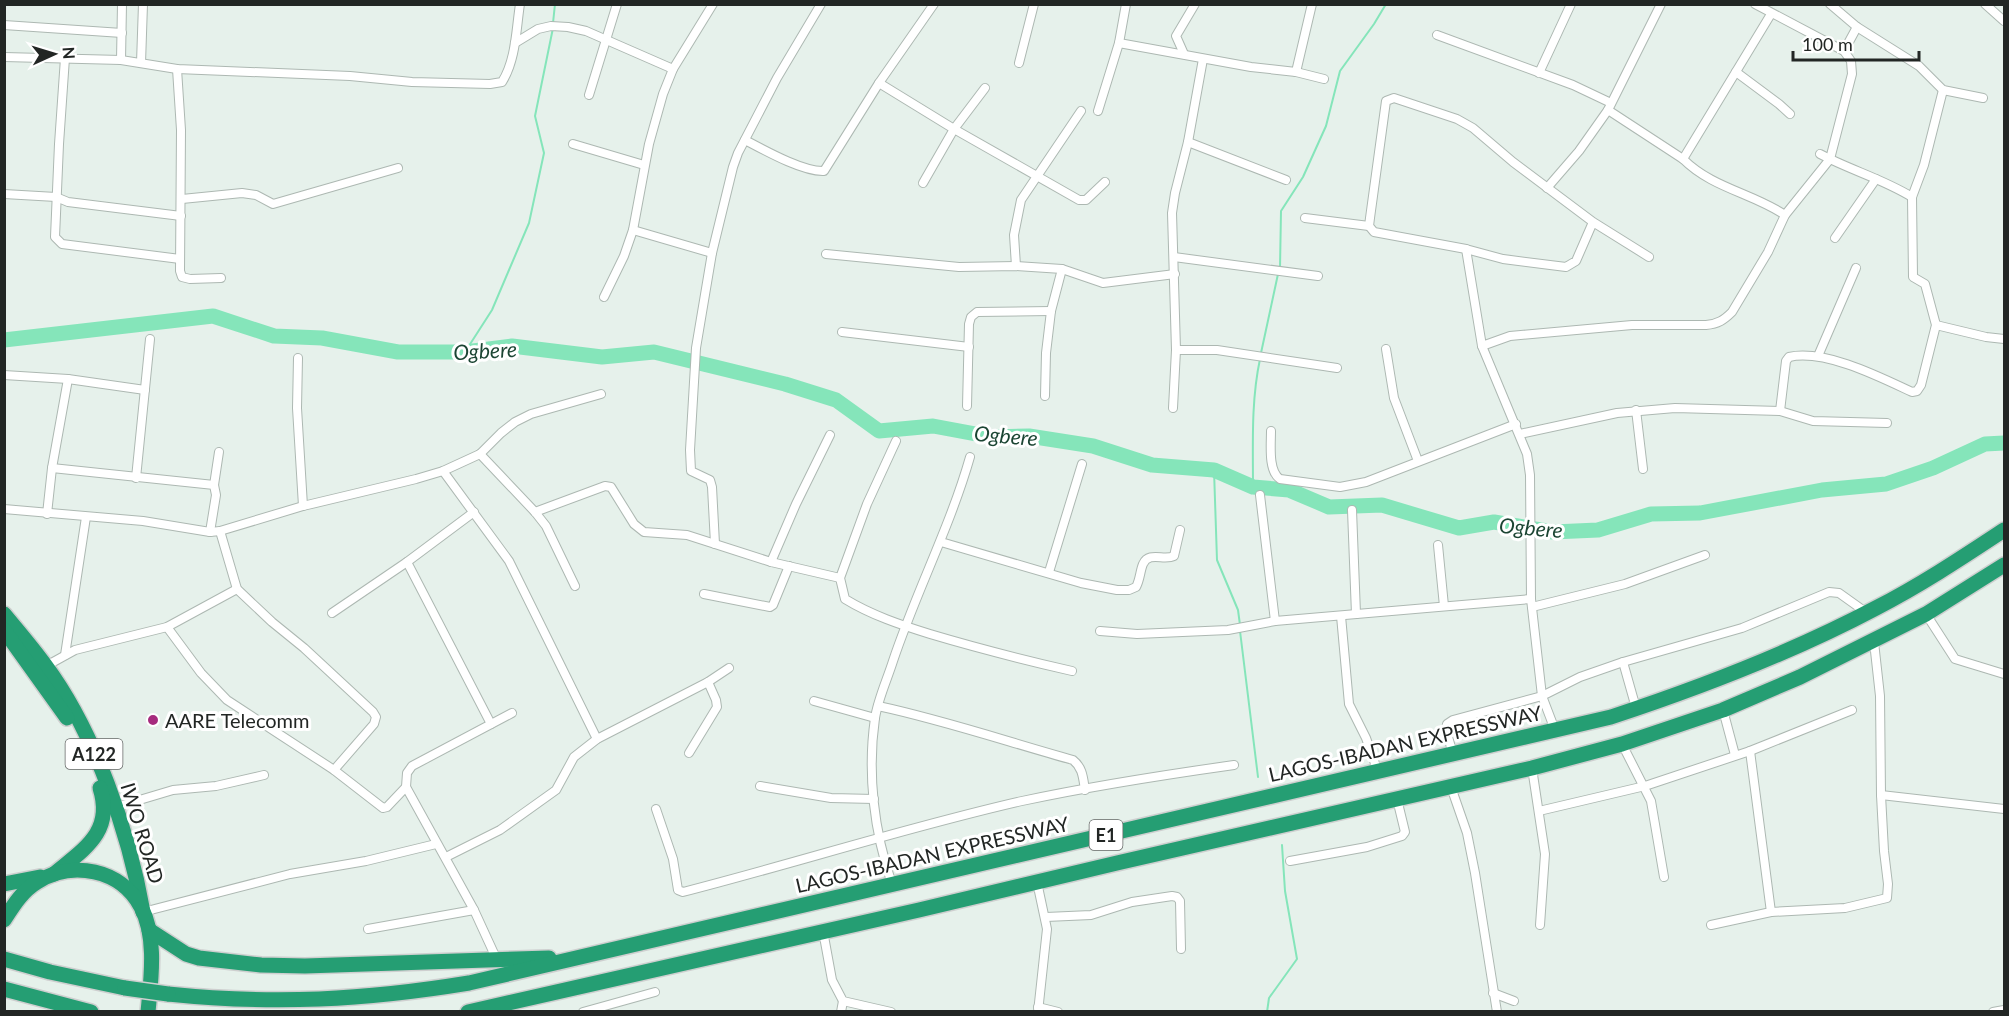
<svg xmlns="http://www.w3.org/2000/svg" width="2009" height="1016" viewBox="0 0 2009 1016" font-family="Lato,sans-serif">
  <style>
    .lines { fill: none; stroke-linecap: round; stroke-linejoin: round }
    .stream { stroke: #85e5ba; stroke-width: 2 }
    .river { stroke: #85e5ba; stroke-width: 15 }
    .street-casing { stroke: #adb8b2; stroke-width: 10 }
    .highway-casing { stroke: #cecfcf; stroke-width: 18 }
    .street { stroke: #fff; stroke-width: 8 }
    .highway { stroke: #259e73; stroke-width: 15 }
    .highway-bridge-casing { stroke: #cecfcf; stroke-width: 18; stroke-linecap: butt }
    .highway-bridge { stroke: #259e73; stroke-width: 15 }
    .poi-dot { fill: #a62b7e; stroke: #fff; stroke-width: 2 }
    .labels { text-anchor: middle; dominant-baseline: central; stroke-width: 6; stroke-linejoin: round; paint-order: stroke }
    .shield { fill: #fff; stroke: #646766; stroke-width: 1.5 }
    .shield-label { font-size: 18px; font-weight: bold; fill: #222624 }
    .poi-label { font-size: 20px; fill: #222624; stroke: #fff; text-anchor: start }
    .street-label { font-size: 20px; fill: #222624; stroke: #fff }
    .water-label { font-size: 21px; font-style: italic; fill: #1b4533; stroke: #fff }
  </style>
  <rect width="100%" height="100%" fill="#e6f1eb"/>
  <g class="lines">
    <g class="stream">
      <polyline points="553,23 555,4"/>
      <polyline points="1280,268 1281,211 1303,177 1326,126 1340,71 1374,24 1386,4"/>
      <polyline points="465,352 492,310 529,223 544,153 535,116 553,28"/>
      <polyline points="1261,353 1278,274"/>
      <polyline points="1214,470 1217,560 1238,610 1240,625"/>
      <path d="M1253,487c0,-43 -2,-86 7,-128"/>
      <polyline points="1240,631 1258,777"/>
      <polyline points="1267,1012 1269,998 1297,959 1285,891 1282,845"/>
    </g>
    <polyline class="river" points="4,340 213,316 274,336 322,338 398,352 465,352 512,346 602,357 654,352 785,384 836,400 879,431 933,426 992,437 1029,436 1093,446 1152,465 1214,470 1253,487 1289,490 1329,507 1382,505 1459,528 1494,522 1553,532 1598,530 1651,514 1700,513 1822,490 1886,484 1933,468 1985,444 2004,443"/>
    <g class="street-casing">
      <g id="street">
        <polyline points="1755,4 1844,51"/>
        <polyline points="1830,4 1857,27 1919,66 1943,90 1983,98"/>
        <polyline points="1985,4 2004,21"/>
        <polyline points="4,25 122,33"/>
        <polyline points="1437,35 1573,85 1611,103"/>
        <polyline points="515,43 538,29 551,26 568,27 586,31 673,69"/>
        <polyline points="1119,43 1251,67 1296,72 1324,79"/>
        <polyline points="1184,54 1176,36 1195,4"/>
        <path d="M4,57l117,3 56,9 173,7 62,6 78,2 12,-2c14,-22 14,-52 18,-78"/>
        <polyline points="65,58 59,144 55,237 62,244 180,259"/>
        <polyline points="121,60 122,4"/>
        <polyline points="141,63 143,4"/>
        <polyline points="1019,63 1034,4"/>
        <polyline points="177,69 181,130 180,271 182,277 190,279 221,278"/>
        <polyline points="1296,72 1312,4"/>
        <polyline points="1736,72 1779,104 1790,114"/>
        <polyline points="1539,73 1571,4"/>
        <polyline points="879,83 954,129 1079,200 1086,200 1105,182"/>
        <polyline points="589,95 617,4"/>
        <path d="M1608,110l75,49c29,29 69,34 102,56"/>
        <polyline points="1098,111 1119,43 1126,4"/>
        <path d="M745,140c19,10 58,32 79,31l55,-88 55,-79"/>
        <polyline points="1188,142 1286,180"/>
        <polyline points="573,144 644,165"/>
        <path d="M1820,154c30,16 63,25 92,43"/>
        <polyline points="1683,159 1771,14"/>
        <polyline points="923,183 954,129 985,88"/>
        <polyline points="1547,188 1579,151 1608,110 1661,4"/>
        <polyline points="4,194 56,197 68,202 181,216"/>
        <polyline points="182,199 242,193 256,195 273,204 398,168"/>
        <polyline points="1305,218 1369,226"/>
        <polyline points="1593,222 1576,261 1566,267 1503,259 1466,249 1374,232 1369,226 1370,218 1386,101 1394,98 1457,119 1473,128 1513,162 1593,222 1649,257"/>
        <polyline points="633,230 712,253"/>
        <polyline points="1835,238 1876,179"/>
        <polyline points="1466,249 1482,346 1527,454 1530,475 1531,599 1542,696 1555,730"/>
        <polyline points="826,254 959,267 1016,266 1062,269 1103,283 1175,274"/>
        <polyline points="1174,257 1318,276"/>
        <polyline points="1016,266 1014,235 1021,200 1081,111"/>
        <polyline points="604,297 624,256 633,230 649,144 663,94 673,69 713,4"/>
        <polyline points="1936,325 1986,337 2004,339"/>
        <polyline points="842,332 969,347"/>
        <path d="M1482,346l28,-10 122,-11h74c12,-1 18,-5 26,-13l36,-60 17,-37 45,-56 22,-85 -1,-13 -7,-10 13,-24"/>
        <polyline points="1386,349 1394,398 1418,461"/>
        <polyline points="1176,350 1217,350 1337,368"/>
        <polyline points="1818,356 1856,268"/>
        <polyline points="298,358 297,408 303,506"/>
        <polyline points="4,375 68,379 145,390"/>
        <polyline points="1045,396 1046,353 1051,311 1062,269"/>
        <polyline points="967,406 969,324 971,317 977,312 1051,311"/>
        <polyline points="1173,408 1176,350 1172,213 1175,193 1188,142 1203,59"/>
        <polyline points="1636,410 1643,469"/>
        <path d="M1780,411l6,-50 3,-4c36,-8 91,20 123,35l5,-1 4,-6 15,-60 -11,-41 -12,-7 -1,-80 12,-32 19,-75"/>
        <path d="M1271,431c0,14 -3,40 9,48l60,8 26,-5 150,-58"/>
        <polyline points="1520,434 1617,413 1675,408 1780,411 1813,421 1887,423"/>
        <path d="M896,441l-29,63 -27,74 5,21c26,16 56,26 85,35 47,14 94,26 142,37"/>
        <polyline points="480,454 535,512 546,526 575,586"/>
        <polyline points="52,468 214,485 216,495 210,532"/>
        <polyline points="443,471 509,561 597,739"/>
        <polyline points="136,478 150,339"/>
        <polyline points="214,485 219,452"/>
        <polyline points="1260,495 1275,621"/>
        <polyline points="4,509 143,521 210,532 220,531 303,506 416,479 443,471 480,454 501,433 515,422 531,414 601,394"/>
        <polyline points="1352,510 1356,614"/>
        <polyline points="535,512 605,486 611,487 634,524 644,532 687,535 771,562 840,578"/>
        <polyline points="47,514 52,468 68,379"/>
        <polyline points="220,531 237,589 272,622 304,648 373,712 376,717 374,724 334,770"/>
        <path d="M941,542l140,41 36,7h12l7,-3c4,-7 4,-16 7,-23 6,-13 21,-3 31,-8l6,-26"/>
        <polyline points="715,544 712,487 710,480 691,471 690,450 696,348 712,253 733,167 738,153 777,78 821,4"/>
        <polyline points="1438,545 1444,606"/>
        <polyline points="407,562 491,724"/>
        <polyline points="771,562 796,504 830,435"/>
        <polyline points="1049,572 1082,464"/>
        <polyline points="704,594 770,607 773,605 789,566"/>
        <polyline points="1532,607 1625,584 1705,555"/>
        <polyline points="332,613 407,562 474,512"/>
        <polyline points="1926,614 1955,659 2004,674"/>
        <polyline points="1341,616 1349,704 1366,738 1378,772"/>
        <polyline points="167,627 201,673 227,700 334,770 383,808 387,807 406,787 407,773 412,766 512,713"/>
        <polyline points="1100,631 1137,634 1228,630 1275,621 1531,599"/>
        <polyline points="65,655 86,517"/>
        <polyline points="1623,662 1636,708"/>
        <polyline points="46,666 75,650 167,627 237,589"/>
        <polyline points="814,701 875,718"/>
        <path d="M878,706c66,14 130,36 195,54 10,8 10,18 12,30"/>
        <polyline points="1723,710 1735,755"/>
        <polyline points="1622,744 1651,801 1664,877"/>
        <polyline points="1750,751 1771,912"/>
        <polyline points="689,753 717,707 716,700 708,682"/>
        <polyline points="1453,754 1446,730 1447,724 1453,720 1542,696 1580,677 1623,662 1742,628 1829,592 1839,593 1867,613"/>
        <polyline points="1532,768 1545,854 1540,925"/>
        <polyline points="760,786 831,798 874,799"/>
        <polyline points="406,787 474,910 497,960"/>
        <polyline points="1451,787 1467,833 1475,873 1497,1012"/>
        <polyline points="1881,795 2004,809"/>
        <polyline points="116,807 173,790 216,786 264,775"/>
        <path d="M656,809l17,50 5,31 5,2c113,-29 225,-65 339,-91 70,-15 141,-26 212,-36"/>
        <polyline points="1539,811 1645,786 1750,751 1852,710"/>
        <polyline points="446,857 500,830 556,790 574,757 597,739 708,682 729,668"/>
        <polyline points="1290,861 1367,847 1402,836 1405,832 1397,799"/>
        <polyline points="1037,882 1047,929 1038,1012"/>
        <path d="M892,884c-18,-52 -25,-111 -17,-166 3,-19 12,-38 18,-57 23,-69 57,-134 77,-204"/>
        <polyline points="143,912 290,874 366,861 436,844"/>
        <polyline points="1046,917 1091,915 1132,902 1172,896 1177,897 1180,901 1181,949"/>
        <polyline points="1711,925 1771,912 1845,908 1887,898 1888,884 1884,851 1881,795 1880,696 1874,642"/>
        <polyline points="368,929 474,910"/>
        <polyline points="823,931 832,980 843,1001 891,1012"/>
        <polyline points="1493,993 1514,1001"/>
        <polyline points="1038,1007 1058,1012"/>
        <polyline points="583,1012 655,992"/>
        <polyline points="841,1012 843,1001"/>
        <polyline points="1993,1012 2004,1010"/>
      </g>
    </g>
    <g class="highway-casing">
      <g id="highway">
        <path d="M4,614c14,17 28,33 41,51 49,66 84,167 98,247"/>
        <polyline points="4,630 67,718"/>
        <path d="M54,874c30,-25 60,-42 46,-86"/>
        <polyline points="4,884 40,877"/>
        <path d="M4,920c9,-14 18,-29 33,-38 35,-22 84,-13 104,25 16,30 10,72 7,105"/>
        <polyline points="149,930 186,954 199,958 261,965 305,966 549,958"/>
        <polyline points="4,959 50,972 125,988"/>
        <polyline points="4,989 91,1012"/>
        <path d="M168,994c106,11 197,6 301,-11l1142,-266c91,-30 180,-64 265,-109 45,-23 87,-51 128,-78"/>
        <polyline points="468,1012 919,910 1117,863 1532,768 1622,744 1723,710 1800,677 1926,614 2004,565"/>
      </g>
    </g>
    <use href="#street" class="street"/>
    <use href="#highway" class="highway"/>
    <g class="highway-bridge-casing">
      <polyline id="highway-bridge" points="125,988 168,994"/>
    </g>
    <use href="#highway-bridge" class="highway-bridge"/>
  </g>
  <circle class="poi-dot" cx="153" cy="720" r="6"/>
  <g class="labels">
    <g class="shield">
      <rect x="65.5" y="739" width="57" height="30" rx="4.5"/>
      <rect x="1089.5" y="820" width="33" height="30" rx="4.5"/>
    </g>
    <g class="shield-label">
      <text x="94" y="754">A122</text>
      <text x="1106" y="835">E1</text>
    </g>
    <g class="poi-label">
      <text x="165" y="720">AARE Telecomm</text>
    </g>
    <g class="street-label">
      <text transform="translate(1405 743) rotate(-13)">LAGOS-IBADAN EXPRESSWAY</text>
      <text transform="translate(143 833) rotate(73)">IWO ROAD</text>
      <text transform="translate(932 854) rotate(-13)">LAGOS-IBADAN EXPRESSWAY</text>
    </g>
    <g class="water-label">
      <text transform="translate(485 350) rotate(-3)">Ogbere</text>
      <text transform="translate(1006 435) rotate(5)">Ogbere</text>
      <text transform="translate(1531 527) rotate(5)">Ogbere</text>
    </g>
  </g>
  <rect width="2009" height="1016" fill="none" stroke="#222624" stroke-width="12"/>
  <g transform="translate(54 54) rotate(86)" stroke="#ffffff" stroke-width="4.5" paint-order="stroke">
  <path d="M0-4.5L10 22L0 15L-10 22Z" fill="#222624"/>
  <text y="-9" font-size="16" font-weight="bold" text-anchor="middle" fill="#222624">N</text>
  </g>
  <path d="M1793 51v9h126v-9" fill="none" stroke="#222624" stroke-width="3"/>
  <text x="1802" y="51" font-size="18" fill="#222624" stroke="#ffffff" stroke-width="4.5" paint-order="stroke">100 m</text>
</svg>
